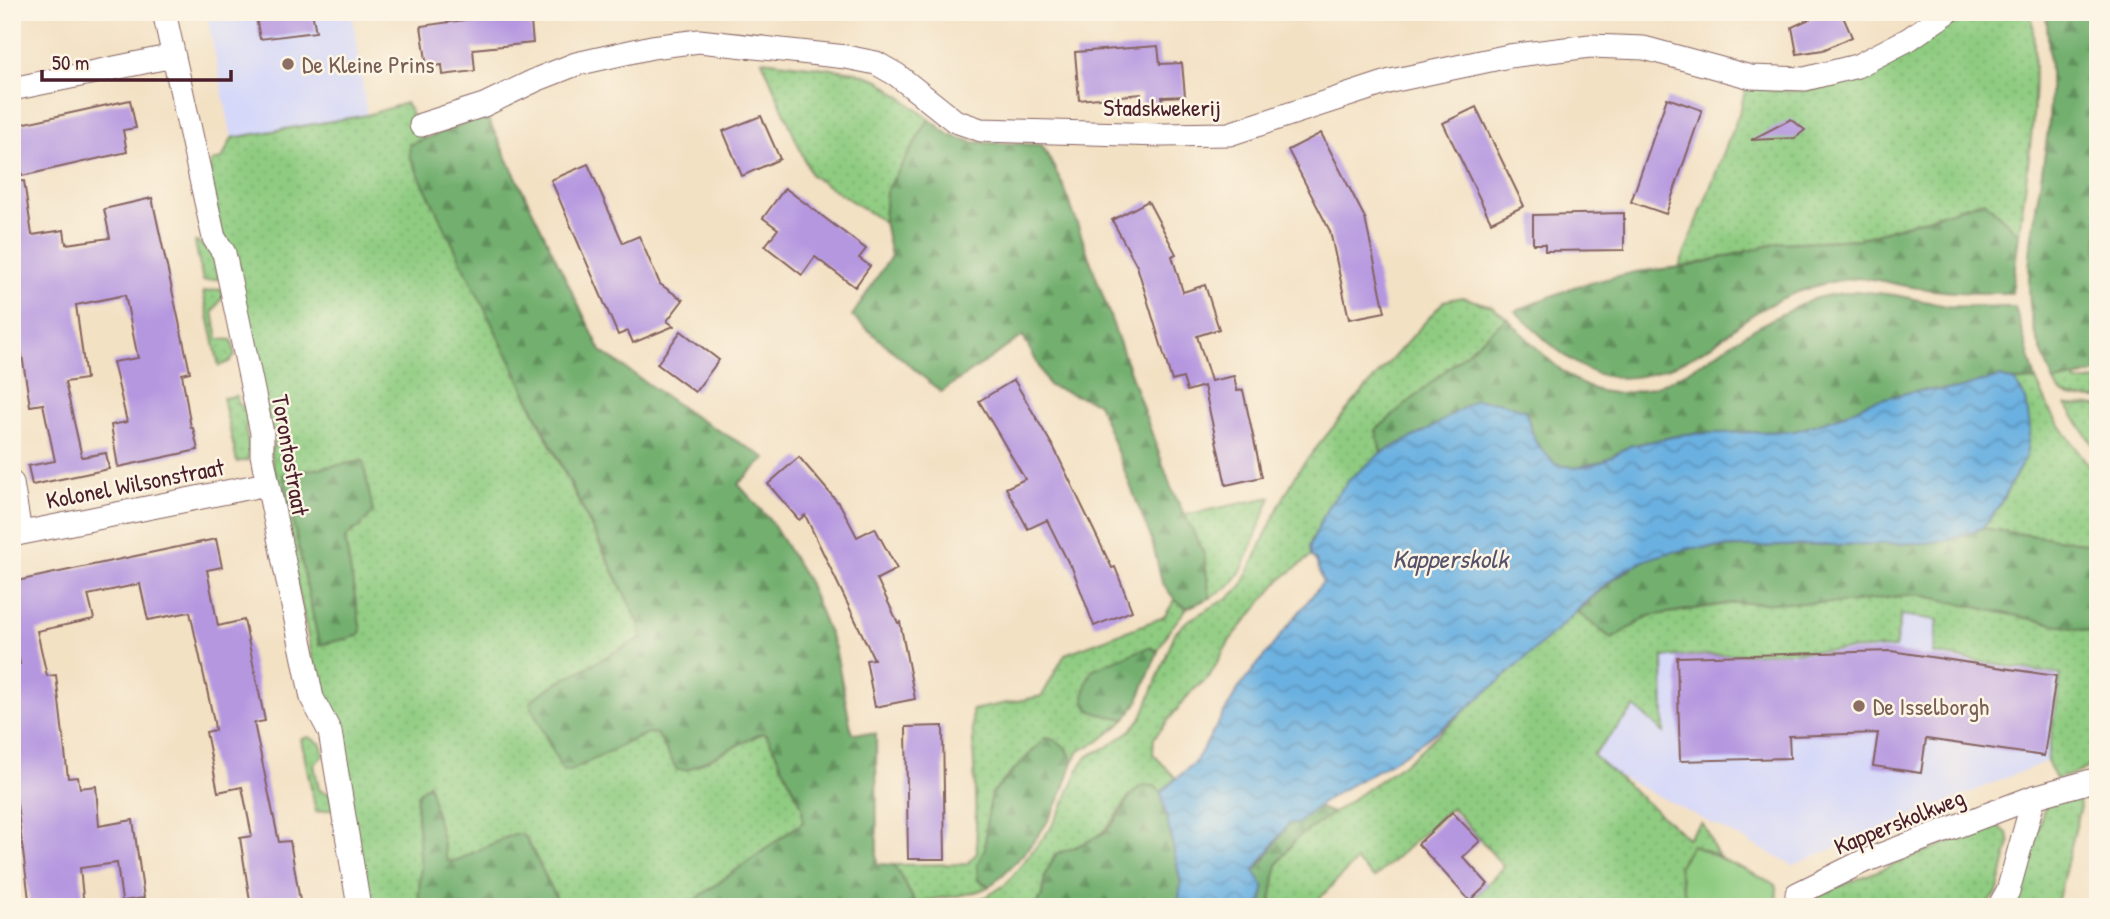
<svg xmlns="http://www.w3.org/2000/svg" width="2110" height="919" viewBox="0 0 2110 919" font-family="'Patrick Hand',sans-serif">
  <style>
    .built { fill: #d5d8f9 }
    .grass { fill: url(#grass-dots); stroke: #6c7656; stroke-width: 2; fill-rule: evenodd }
    .forest { fill: url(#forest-firs); stroke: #5e684d; stroke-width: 2 }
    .park { fill: #8fcc81; stroke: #6c7656; stroke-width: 2 }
    .water { fill: url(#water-waves); stroke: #5a6886; stroke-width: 2 }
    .building { fill: #b597e0 }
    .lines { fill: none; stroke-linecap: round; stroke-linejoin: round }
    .minor-casing { stroke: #856361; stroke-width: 25 }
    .minor { stroke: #fff; stroke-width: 23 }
    .education-dot { fill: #8d6e63; stroke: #fcf5e5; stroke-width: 2.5 }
    .labels { text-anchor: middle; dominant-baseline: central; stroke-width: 5; stroke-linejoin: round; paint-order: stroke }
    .education-label { font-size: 24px; fill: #785e54; stroke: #fcf5e5; text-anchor: start }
    .street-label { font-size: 24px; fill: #4a1f2b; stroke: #fcf5e5 }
    .water-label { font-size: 26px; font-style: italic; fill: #56526b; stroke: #fcf5e5 }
  </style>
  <defs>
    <pattern id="grass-dots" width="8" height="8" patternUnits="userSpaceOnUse" patternTransform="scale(1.75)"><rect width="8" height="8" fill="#8fcc81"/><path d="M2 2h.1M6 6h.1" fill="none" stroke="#7daf70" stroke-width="1.8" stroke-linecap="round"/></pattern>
    <pattern id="forest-firs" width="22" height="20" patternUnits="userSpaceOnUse" patternTransform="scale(1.75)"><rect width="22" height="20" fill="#73b06f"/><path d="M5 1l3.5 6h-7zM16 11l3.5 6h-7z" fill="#608f5b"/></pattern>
    <pattern id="water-waves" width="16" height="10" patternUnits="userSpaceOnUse" patternTransform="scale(1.75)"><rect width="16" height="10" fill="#6bb1e1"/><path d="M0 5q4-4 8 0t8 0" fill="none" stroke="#5a8fb7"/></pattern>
  </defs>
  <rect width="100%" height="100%" fill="#fcf5e5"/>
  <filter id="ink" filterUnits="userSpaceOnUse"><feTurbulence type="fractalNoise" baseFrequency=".0143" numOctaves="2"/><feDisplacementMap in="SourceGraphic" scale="14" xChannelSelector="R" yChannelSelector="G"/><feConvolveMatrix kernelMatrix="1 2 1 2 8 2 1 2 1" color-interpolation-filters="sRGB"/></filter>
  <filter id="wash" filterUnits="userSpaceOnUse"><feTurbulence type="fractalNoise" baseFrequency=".00686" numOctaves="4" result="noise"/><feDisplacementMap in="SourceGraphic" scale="28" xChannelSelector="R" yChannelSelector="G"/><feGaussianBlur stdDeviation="1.57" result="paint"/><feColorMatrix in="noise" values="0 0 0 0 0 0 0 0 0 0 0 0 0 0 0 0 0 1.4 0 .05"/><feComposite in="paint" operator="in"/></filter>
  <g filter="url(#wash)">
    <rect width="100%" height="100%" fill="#f3e1c4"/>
    <g class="built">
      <polygon points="206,12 352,12 367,115 232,138"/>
      <polygon points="2098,583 2098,732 2090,765 2085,770 2056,779 2047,761 1793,865 1584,758 1631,654 1577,612"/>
    </g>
    <g class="grass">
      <path d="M1968,12h63c10,77 -2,145 -12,222l-35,-33 -125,38 -80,4 -100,25 62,-160 5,-22c20,3 41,7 60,4 40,-5 83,-26 117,-47 15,-10 29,-22 45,-31z"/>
      <polygon points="762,60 856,72 879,80 929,119 886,192 884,222 811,175"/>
      <path d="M406,103l18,35 -15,7 135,287 95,191 2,15 -6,5 -76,39 -28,18v6l31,63 8,2 77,-38 10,1 30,36 75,-37 5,2 35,71 1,16 -118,85h-124l-35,-69 -12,-4 -59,27h-8l-19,-77 -12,17 5,65 -3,41h-50l-37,-199 -12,-17 -49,-240 4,-6 -43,-199 -10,-14 -12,-61 3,-10 10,-2 10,-21 135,-23zM363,461l-11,70 -8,8 -18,103 -7,3z"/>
      <polygon points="195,242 198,242 214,255 219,279 203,281"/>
      <polygon points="222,289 223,296 213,312 218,339 232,340 235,356 229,362 219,366 203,292"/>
      <path d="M1462,297l29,9 16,12 -131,112 5,23 -30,25 -39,61 -2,6 1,11 -31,24 -50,60 -21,37 -18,15 -37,46 -1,16 23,24 -15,14 -6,-6 -26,10c-22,39 -32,43 -73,58l-11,21 -3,21 -8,11h-98l25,-3 25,-7 20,-13 44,-55 11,-19 20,-46 7,-8 19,-9 24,-17 11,-13 33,-84 12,-12 44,-25 11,-10 37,-80 21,-38 51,-63 93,-104z"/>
      <path d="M2075,378l2,4 21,-2v19c-18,-1 -37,2 -44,-17z"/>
      <polygon points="2036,380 2051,413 2098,478 2098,545 1982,528 1998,508 2026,456 2026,400 2015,381"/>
      <path d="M237,396l1,9 6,1c4,8 7,14 1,22l4,18 -1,14 -11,2 -14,-64z"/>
      <polygon points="2066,405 2098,406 2098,452"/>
      <polygon points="1271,497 1243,568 1231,585 1210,598 1204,554 1184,515"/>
      <path d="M1916,594l175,38 7,-5c0,26 5,126 -11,141 -7,6 -22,8 -31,11l-9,-18 14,-86 -128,-21 5,-34 -37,-5 -6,33 -232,9 1,76 -29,-26 -42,48 94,83 14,-15c10,8 9,25 19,34l-28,-12 -14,22 10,40h-223l39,-40 -52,-60 -78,71 -18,-17 -45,46h-41l7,-42 19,-26 114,-80 167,-147 35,27 37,-23 84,-13h113z"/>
      <path d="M1175,600l12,8 -19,24 -10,19 -9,-4 -52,66 29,6 -28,23 -18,8 -7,12 -6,-14 -80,71 -2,30 -8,17 1,14 12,6c-23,12 -49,10 -74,17l-22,-38 73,-1 10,-11 -5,-143 70,-14 23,-42 99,-37z"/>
      <polygon points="309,737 321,744 324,755 314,764 319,790 330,794 333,809 316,812 301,739"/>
      <polygon points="2073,795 2079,797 2080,810 2056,907 2014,907 2022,886 2044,809 2050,801"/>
      <polygon points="1989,826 1998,826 2007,833 2010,843 1997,893 1984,907 1816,907 1815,902 1818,897 1828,891"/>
    </g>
    <g class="forest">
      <path d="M2046,12h52v361l-44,9c-10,-24 -22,-51 -24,-77 -6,-61 14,-125 19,-186 3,-36 0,-71 -3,-107z"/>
      <polygon points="486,115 601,351 692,415 766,458 738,484 770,520 808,582 835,648 852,733 876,734 877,864 894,865 918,907 685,907 803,822 802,806 767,735 762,733 687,770 677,770 657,734 647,733 570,771 562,770 531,706 531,700 559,682 641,638 639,623 410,157 409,145"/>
      <polygon points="929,119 950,135 972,142 1042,145 1064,187 1172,490 1204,554 1210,598 1187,608 1175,600 1162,582 1152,541 1098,403 1049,386 1023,336 941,392 852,316 891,256 884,222 886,192"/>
      <path d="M1984,201l35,33 -7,59c-33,0 -67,0 -100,-6 -22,-3 -40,-11 -63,-8 -32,4 -67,17 -94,34 -15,9 -28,22 -43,32 -36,23 -87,46 -128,23 -27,-15 -48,-37 -69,-57l59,-24 61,-15 55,-6 89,-23 80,-4z"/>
      <path d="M1856,291l39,4 52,11 68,1 21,73 -21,1 -16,-4 -41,12 -43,2 -46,11 -33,16 -41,13 -109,3 -56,12 -28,16 -26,6 -21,-4 -19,-21 -11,-33 -97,20 -47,23 -5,-23 131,-112c21,21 53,57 81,69 61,25 123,-34 173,-62 17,-9 36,-19 53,-26 13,-5 29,-5 42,-8z"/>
      <polygon points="363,461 373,512 358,529 352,531 345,539 361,631 358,636 319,645 283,474"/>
      <path d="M1982,528l116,17v82l-7,5 -175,-38 -70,9h-114l-83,13 -37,23 -35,-27c23,-22 47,-44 78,-56 12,-4 26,-5 38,-8l226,-5 34,-4z"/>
      <path d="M1149,647l9,4 -20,50 -12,18c-19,-4 -47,-3 -41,-28 1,-9 3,-15 8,-22z"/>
      <path d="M1045,738c16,1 22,10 28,24 -5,14 -9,29 -16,42 -15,32 -41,60 -67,82l-12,-6 -1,-15 8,-16 2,-30 5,-26z"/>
      <polygon points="429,784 447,861 455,861 514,834 521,834 526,838 561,907 418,907 421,866 416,801 419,792"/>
      <path d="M1142,785l13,1 6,6 20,91 -3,24h-144l8,-11 3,-21 11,-21c21,-7 45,-15 59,-33 11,-16 10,-22 27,-36z"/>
      <polygon points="1314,806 1333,813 1296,839 1277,865 1270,907 1261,907 1264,887 1255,875 1255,869 1264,860 1290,822 1298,823"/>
    </g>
    <polygon class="park" points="1692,845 1773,883 1777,887 1776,907 1688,907 1678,867"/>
    <path class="water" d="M1999,377l16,4 11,19 4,28 -4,28 -28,52 -16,20 -29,11 -27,4 -233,5c-19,4 -38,7 -56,16 -33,16 -60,48 -87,72 -44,40 -91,82 -141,115 -37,25 -80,40 -111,73l-9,-1 -35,48 10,15 -3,21h-83l3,-24 -20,-91 34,-30 44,-74 84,-106 -7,-21 -5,-5 -1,-11 18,-39 23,-28 30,-25 47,-23 47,-30 23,2 27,8 11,33 19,21 21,4 26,-6 28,-16 56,-12 109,-3 41,-13 33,-16 46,-11 43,-2z"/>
    <g id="blocks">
      <g class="building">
        <polygon points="255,12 312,12 316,32 260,39"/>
        <polygon points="493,12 530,12 533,43 473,49 475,71 443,75 442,65 427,67 421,26 494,16"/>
        <polygon points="1825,12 1841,12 1852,37 1823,50 1797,54 1792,27"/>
        <polygon points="1158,46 1160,64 1182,63 1185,96 1162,97 1163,102 1142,104 1141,94 1079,100 1075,52"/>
        <polygon points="1667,98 1702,110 1666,214 1631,202"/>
        <polygon points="130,100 136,128 123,130 127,152 22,176 22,173 12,175 12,126"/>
        <polygon points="1476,107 1524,206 1491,222 1443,123"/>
        <polygon points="761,116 780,159 742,176 723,131"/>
        <polygon points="1791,119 1805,130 1795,138 1751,140"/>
        <polygon points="1321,133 1365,218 1385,312 1349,319 1330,231 1288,150"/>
        <polygon points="588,164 623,243 639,236 660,284 683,300 667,321 674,326 633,343 628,331 618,335 551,180"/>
        <polygon points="24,181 32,235 64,230 66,244 110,238 104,209 152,198 190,372 182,374 191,428 193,428 198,450 118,467 111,425 127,422 113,362 138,358 125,295 76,305 86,379 65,382 82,457 106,453 109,469 32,485 28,466 55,461 43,404 30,406 12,291 12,182"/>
        <polygon points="785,188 866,249 859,258 870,266 855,287 815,257 802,275 765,246 778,229 763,218"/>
        <polygon points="1148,201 1176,254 1172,256 1183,292 1205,285 1219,329 1197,336 1211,381 1234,376 1237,391 1243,390 1262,477 1226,485 1204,386 1187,391 1183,378 1172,381 1137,266 1112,220"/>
        <polygon points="1624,213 1624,250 1545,251 1545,244 1533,244 1533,215"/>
        <polygon points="681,331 719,360 695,392 657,364"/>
        <polygon points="1014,380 1055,450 1112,568 1115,567 1132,611 1094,626 1071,565 1070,566 1047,520 1028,529 1006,488 1025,479 979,401"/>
        <polygon points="799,457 841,506 857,537 875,528 897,569 877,579 898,623 900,622 915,699 875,707 866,660 874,659 805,515 799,520 768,484"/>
        <polygon points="216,539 222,567 207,570 218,626 244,620 265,721 254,723 279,842 290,841 301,907 251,907 240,838 252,836 242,787 218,792 206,732 215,730 214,722 190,612 148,620 140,584 88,595 94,619 37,631 47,676 56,675 68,778 78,777 80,788 96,786 99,826 133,820 144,898 122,901 117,863 80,868 84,907 30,907 12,764 12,665 20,664 12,627 12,582"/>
        <polygon points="1891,651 2056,676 2044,756 1926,739 1921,773 1873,766 1878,733 1789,736 1790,758 1680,761 1677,657"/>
        <polygon points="943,726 945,859 908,859 906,727"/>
        <polygon points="1452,812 1480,841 1463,857 1488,884 1470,901 1418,844"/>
      </g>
    </g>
  </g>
  <g filter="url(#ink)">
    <use href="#blocks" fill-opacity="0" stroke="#856361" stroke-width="2"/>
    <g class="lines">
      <g class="minor-casing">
        <g id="minor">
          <polyline points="164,12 214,238 224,253 262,433 262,455 312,698 330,732 359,907"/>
          <polyline points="12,89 173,56"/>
          <polyline points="421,125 484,105 538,79 576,64 652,47 699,41 846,57 876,63 897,75 955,121 981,130 1162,135 1229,134 1391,81 1509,56 1590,46 1644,48 1751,77 1805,79 1857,66 1909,39 1948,12"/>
          <polyline points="12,483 20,533"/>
          <polyline points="12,535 267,484"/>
          <polyline points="1797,907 1797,894 1862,862 2034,797 2098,779"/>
          <polyline points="1999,907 2008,891 2034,797"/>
        </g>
      </g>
      <use href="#minor" class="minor"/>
    </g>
  </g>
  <g class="education-dot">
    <circle cx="288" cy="64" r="7"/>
    <circle cx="1859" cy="706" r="7"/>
  </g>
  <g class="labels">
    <g class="education-label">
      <text x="302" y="64">De Kleine Prins</text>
      <text x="1873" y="706">De Isselborgh</text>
    </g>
    <g class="street-label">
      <text x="1162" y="107">Stadskwekerij</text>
      <text transform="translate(291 455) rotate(80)">Torontostraat</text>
      <text transform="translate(135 483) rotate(-11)">Kolonel Wilsonstraat</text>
      <text transform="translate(1899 821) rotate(-22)">Kapperskolkweg</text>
    </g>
    <g class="water-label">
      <text x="1450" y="558">Kapperskolk</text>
    </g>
  </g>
  <rect width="2110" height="919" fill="none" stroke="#fcf5e5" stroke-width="42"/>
  <path d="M42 70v10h189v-10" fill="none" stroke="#4a1f2b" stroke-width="3.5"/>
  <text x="52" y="70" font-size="21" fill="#4a1f2b" stroke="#fcf5e5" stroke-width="5" paint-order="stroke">50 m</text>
</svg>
